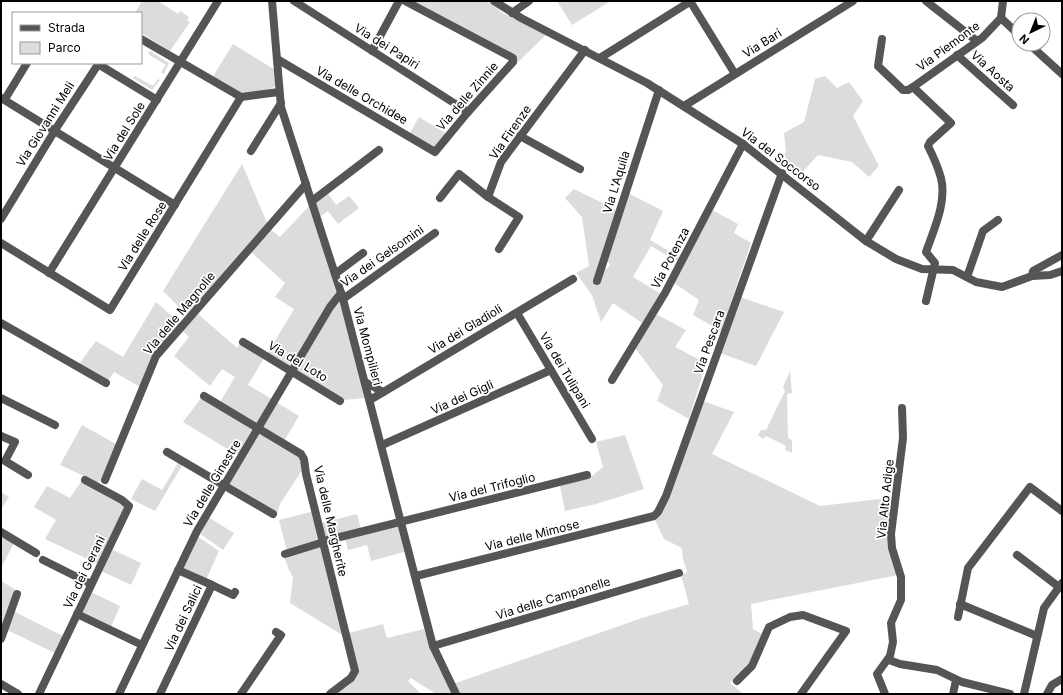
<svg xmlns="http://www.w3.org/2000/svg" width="1063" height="695" viewBox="0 0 1063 695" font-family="Inter,sans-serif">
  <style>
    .green { fill: #dcdcdc }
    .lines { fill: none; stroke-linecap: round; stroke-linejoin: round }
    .minor { stroke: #555; stroke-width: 8 }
    .labels { text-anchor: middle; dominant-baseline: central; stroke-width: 3.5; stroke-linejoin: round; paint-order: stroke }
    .street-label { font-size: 12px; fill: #000; stroke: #fff }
  </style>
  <rect width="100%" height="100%" fill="#fff"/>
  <g class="green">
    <polygon points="142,1 158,1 178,14 180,11 189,17 187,20 190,22 170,51 141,33 141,13 135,13"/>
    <polygon points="412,1 487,1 503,13 546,35 517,63 517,57"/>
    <polygon points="557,1 611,1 572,25"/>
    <path d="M233,44l42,26 1,16c-30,14 -37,6 -64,-8z"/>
    <polygon points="150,51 169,63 164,74 161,72 166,65 148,54"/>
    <polygon points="135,76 153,86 158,79 160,80 152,90 133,78"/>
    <polygon points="825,76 837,88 849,82 863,101 853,116 879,166 869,177 852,162 818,155 797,178 778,163 786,152 784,133 804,122 815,79"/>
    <polygon points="419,117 447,134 434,148 410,133"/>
    <polygon points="242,164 268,225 188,316 163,291"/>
    <path d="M574,189l41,20c4,13 -16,59 -22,73l5,3 6,-16 4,-1 2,-4 -4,-3 22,-68 35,18 -13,29 31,18 -2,4 -28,-16 -18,31 28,17 -19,29 -29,-20 -12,19 -9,-27 -16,-22 13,-7 -7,-49 -17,-19z"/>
    <polygon points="327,192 336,205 349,196 359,208 338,224 328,211 319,217 314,201"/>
    <polygon points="310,205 336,292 290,367 267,354 294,309 275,297 285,283 250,251 270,229 280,237"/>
    <polygon points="712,210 738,224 734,233 751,243 721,331 693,315 699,300 674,283"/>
    <polygon points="740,297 784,312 756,366 720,353"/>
    <polygon points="156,302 181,324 150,359 140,387 114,372 108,381 79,364 96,341 123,357"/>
    <polygon points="340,302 367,398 342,400 295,370 333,307"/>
    <polygon points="197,313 237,348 240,344 264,358 248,385 272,399 257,424 220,402 235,377 222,369 210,386 174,356 189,337 182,330"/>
    <polygon points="656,314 686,330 675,347 706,363 689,419 657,401 663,385 635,348"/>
    <polygon points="790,371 792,393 787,394 788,438 792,440 792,453 785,450 786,446 766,436 763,439 758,435 761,430 766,430 785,391 783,387"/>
    <polygon points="202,397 255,428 239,456 183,422"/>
    <polygon points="703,401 734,412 712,454 820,506 888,498 896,500 888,540 898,575 751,604 753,629 762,634 752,662 730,683 743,694 458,694 453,684 645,617 689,604 681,575 687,572 683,559 682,548 664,539 655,520 670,494"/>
    <polygon points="276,402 299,416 284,441 261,427"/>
    <polygon points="82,425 116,444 99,483 60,465"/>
    <polygon points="259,431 301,456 303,469 280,504 277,514 227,485"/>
    <polygon points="625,435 644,489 596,504 565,511 560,486 592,476 603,467 596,442"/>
    <polygon points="178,463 183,464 155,511 131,499 142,479 162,490"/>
    <polygon points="82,480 126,506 98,564 45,539 56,520 34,507 47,486 70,498"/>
    <polygon points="1,492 9,497 1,509"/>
    <polygon points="314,511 322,541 287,551 279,520"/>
    <polygon points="357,514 361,529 326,538 322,523"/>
    <polygon points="208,517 234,533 223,550 199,533"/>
    <polygon points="398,525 404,552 371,561 367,545 348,550 345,538"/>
    <polygon points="1,534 14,543 1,568"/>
    <polygon points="197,536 219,551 206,580 181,569"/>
    <polygon points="321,546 344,636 290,603 293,577 289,570 284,556"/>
    <polygon points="111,549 141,563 131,585 101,571"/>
    <polygon points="1,581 16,590 1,630"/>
    <polygon points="91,592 120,606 111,627 80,613"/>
    <polygon points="13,611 63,636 55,653 7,630"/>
    <path d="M383,624l4,14 37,-9 13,36 15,29h-16l-25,-16 -3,3 13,13h-85c9,-6 21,-12 22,-23l-9,-38z"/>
  </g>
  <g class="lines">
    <g class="minor">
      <polyline points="272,1 281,107 343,299 433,646 456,694"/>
      <polyline points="294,1 468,112"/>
      <polyline points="494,1 521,18 647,83 743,144 866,241 896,259 922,269 953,270 976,282 1002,287 1032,276 1050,275 1062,271"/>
      <polyline points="690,1 735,74"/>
      <polyline points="926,1 977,41"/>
      <polyline points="512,13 529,1"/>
      <polyline points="1001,18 1019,35"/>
      <polyline points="141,39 241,97"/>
      <polyline points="882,39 878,66 903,90 908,90 913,87"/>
      <polyline points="1029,44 1062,74"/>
      <polyline points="372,51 399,1"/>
      <polyline points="957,55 1013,105"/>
      <polyline points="600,58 691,1"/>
      <polyline points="277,59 435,152 468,112 513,62 513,58 405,1"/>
      <polyline points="98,64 157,100"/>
      <polyline points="1,98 175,205"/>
      <polyline points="5,99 27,63"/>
      <polyline points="684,106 853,1"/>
      <polyline points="520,136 580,169"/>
      <polyline points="251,151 281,103"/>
      <polyline points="488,197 519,217 499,249"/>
      <polyline points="440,198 459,174 488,197 501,162 585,50"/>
      <polyline points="312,201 379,150"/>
      <polyline points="1,219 57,127 99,63"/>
      <polyline points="866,241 899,190"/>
      <polyline points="1,243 110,310 241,97 279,92"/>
      <polyline points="49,273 218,1"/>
      <polyline points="335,274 363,253"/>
      <polyline points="1032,276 1033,271 1062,255"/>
      <polyline points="967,277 983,231 998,220"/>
      <polyline points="597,281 659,90"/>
      <polyline points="343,299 435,233"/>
      <path d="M926,301l9,-38 -9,-11c8,-23 21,-50 15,-74 -3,-11 -8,-22 -13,-32l2,-4 21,-19 -38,-36 69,-49 19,-20 2,-17"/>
      <polyline points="517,313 592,439"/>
      <polyline points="1,323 106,383"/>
      <polyline points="243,342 340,401"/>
      <polyline points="612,380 665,293 743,144"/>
      <polyline points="365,382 383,392"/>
      <polyline points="204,396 301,454 304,459 306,474 355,671 351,678 330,694"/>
      <polyline points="1,398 55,425"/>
      <polyline points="370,400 573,279"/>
      <polyline points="1,436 15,442 5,461 28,475"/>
      <polyline points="382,445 551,370"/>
      <polyline points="167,452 273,514"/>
      <polyline points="105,480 156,356 306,184"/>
      <polyline points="1,532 36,553"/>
      <polyline points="324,541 587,475"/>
      <polyline points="285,554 324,542"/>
      <polyline points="1017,555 1059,587"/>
      <polyline points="43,560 91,584"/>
      <polyline points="416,576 654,516 658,512 666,496 782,173"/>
      <polyline points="212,585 233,595 235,592"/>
      <polyline points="960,604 1037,636"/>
      <polyline points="77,614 142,645"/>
      <polyline points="958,617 968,568 1030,487 1062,511"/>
      <polyline points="1,639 17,594"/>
      <polyline points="433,646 679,573"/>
      <polyline points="889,660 900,664 937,670 962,682 1010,694"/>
      <polyline points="737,681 752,666 769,627 790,617 803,615 846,631 801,694"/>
      <polyline points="1,684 18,694"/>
      <polyline points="39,694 129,506 122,500 85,480"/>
      <polyline points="119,694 197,531 330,307 341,293"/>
      <polyline points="160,694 212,585 178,570"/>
      <polyline points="241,694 281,635 276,632"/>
      <polyline points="885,694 877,674 890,656 893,642 891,623 901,600 901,577 892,548 891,534 903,438 902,408"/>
      <polyline points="953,694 956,680"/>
      <polyline points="1024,694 1044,608 1062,583"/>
      <polyline points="1047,694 1052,685 1062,679"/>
    </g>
  </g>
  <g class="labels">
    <g class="street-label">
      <text transform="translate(762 43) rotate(-32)">Via Bari</text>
      <text transform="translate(387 46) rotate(32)">Via dei Papiri</text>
      <text transform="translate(948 46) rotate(-36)">Via Piemonte</text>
      <text transform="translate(993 71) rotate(42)">Via Aosta</text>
      <text transform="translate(362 95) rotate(30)">Via delle Orchidee</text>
      <text transform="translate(467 96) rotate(-49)">Via delle Zinnie</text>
      <text transform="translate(45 124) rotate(-58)">Via Giovanni Meli</text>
      <text transform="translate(124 131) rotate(-58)">Via del Sole</text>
      <text transform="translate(510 132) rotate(-55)">Via Firenze</text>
      <text transform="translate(781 159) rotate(37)">Via del Soccorso</text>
      <text transform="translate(616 182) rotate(-73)">Via L'Aquila</text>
      <text transform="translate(142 236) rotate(-58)">Via delle Rose</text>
      <text transform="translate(382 256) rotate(-35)">Via dei Gelsomini</text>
      <text transform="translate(670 258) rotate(-62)">Via Potenza</text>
      <text transform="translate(179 313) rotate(-50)">Via delle Magnolie</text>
      <text transform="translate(465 329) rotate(-31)">Via dei Gladioli</text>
      <text transform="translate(709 342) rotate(-70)">Via Pescara</text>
      <text transform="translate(368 346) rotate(75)">Via Mompilieri</text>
      <text transform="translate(298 361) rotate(31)">Via del Loto</text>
      <text transform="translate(565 370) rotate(59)">Via dei Tulipani</text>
      <text transform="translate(462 397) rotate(-24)">Via dei Gigli</text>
      <text transform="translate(212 483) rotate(-59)">Via delle Ginestre</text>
      <text transform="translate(492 487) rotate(-14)">Via del Trifoglio</text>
      <text transform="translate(885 499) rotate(-84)">Via Alto Adige</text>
      <text transform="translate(331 521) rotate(77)">Via delle Margherite</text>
      <text transform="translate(532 535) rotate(-14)">Via delle Mimose</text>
      <text transform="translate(84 572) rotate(-64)">Via dei Gerani</text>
      <text transform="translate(553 598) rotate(-17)">Via delle Campanelle</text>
      <text transform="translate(183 618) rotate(-65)">Via dei Salici</text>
    </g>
  </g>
  <rect width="1063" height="695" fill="none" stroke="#000000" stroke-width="4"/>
  <rect x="12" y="12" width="130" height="52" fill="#ffffff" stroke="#999999"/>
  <rect x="20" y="25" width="20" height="6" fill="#555555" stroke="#999999"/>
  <text x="48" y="32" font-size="12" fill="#000000">Strada</text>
  <rect x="20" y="42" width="20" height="12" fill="#dcdcdc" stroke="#999999"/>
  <text x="48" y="52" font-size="12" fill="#000000">Parco</text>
  <g transform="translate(1031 32) rotate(223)"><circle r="19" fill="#ffffff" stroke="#999999"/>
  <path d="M0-3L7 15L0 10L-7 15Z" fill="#000000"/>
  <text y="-6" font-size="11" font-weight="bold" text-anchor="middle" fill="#000000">N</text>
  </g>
</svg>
